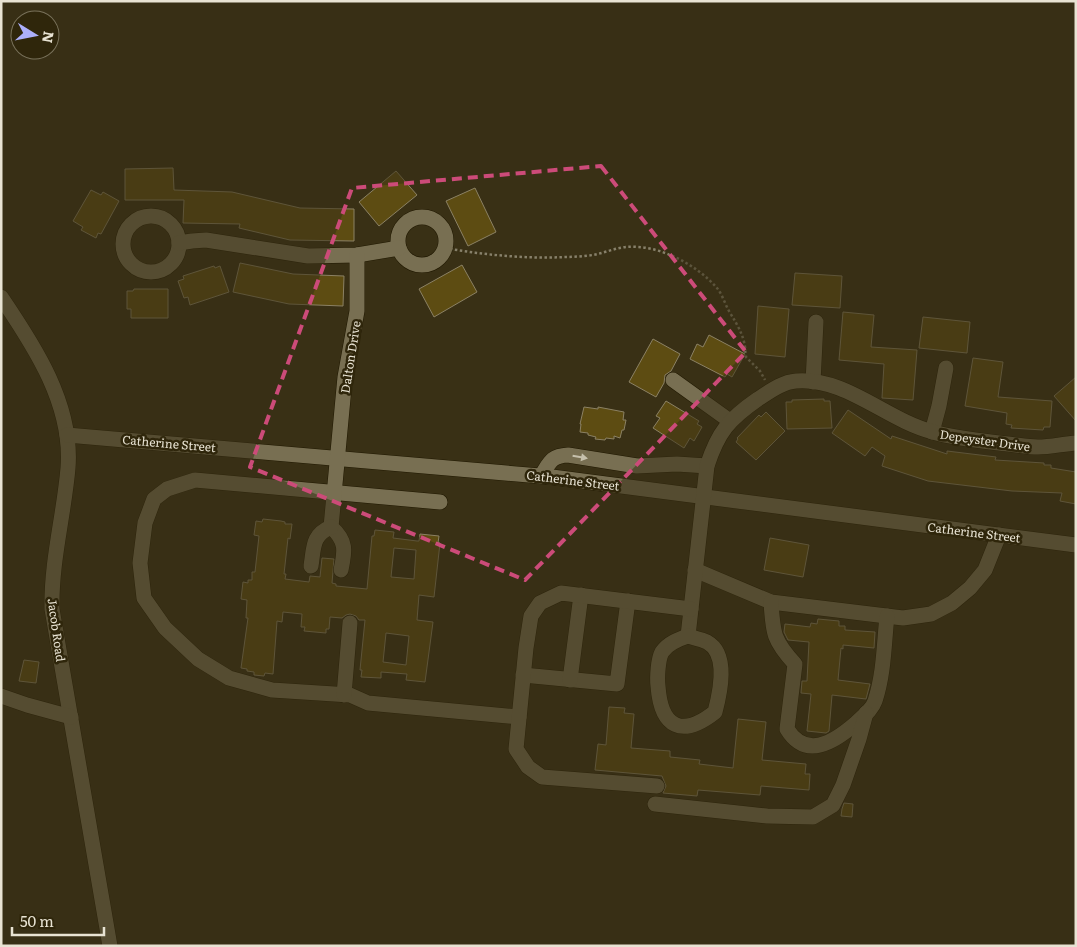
<svg xmlns="http://www.w3.org/2000/svg" width="1077" height="947" viewBox="0 0 1077 947" font-family="Literata,serif">
  <style>
    .building { fill: #5d4c12; stroke: #8b8164; fill-rule: evenodd }
    .lines { fill: none; stroke-linecap: round; stroke-linejoin: round }
    .minor-casing { stroke: #201800; stroke-width: 16 }
    .path { stroke: #87806a; stroke-width: 2.5; stroke-dasharray: 2.5 2.5; stroke-linecap: butt }
    .minor { stroke: #786f52; stroke-width: 15 }
    .oneway { fill: #c6c0ac }
    .marked { fill: none; stroke: #cc4b79; stroke-width: 4; stroke-dasharray: 10 6; stroke-linejoin: round }
    .labels { text-anchor: middle; dominant-baseline: central; stroke-width: 5; stroke-linejoin: round; paint-order: stroke }
    .street-label { font-size: 12px; fill: #e8e3d3; stroke: #2f260b }
  </style>
  <rect width="100%" height="100%" fill="#393015"/>
  <g class="building">
    <polygon points="173,168 174,190 232,192 300,208 354,209 354,241 290,240 239,228 240,224 183,223 184,200 125,200 125,169"/>
    <polygon points="396,171 417,195 379,226 359,202"/>
    <polygon points="475,188 496,232 468,246 446,201"/>
    <polygon points="91,190 101,195 103,192 119,201 101,234 98,233 96,238 81,230 83,227 73,221"/>
    <polygon points="240,263 293,274 344,276 343,306 289,304 233,292"/>
    <polygon points="462,265 477,292 434,317 419,289"/>
    <polygon points="214,266 215,268 220,266 229,292 190,305 188,297 184,298 178,281 184,279 183,276"/>
    <polygon points="795,273 842,276 840,308 792,305"/>
    <polygon points="134,289 168,289 168,318 131,318 131,309 127,309 127,291 133,291"/>
    <polygon points="758,306 789,309 785,357 755,354"/>
    <polygon points="843,312 874,315 871,347 917,350 913,400 882,398 884,364 839,360"/>
    <polygon points="923,317 970,322 967,353 919,348"/>
    <polygon points="709,335 745,354 732,377 727,374 725,377 690,359 697,344 703,347"/>
    <polygon points="653,339 680,354 671,371 665,375 664,383 656,397 629,382"/>
    <polygon points="973,358 1003,362 998,397 1052,401 1050,427 1044,427 1043,430 1011,428 1012,425 1006,424 1007,413 965,406"/>
    <polygon points="1076,377 1076,421 1054,396"/>
    <polygon points="824,399 824,401 830,401 832,428 787,429 786,402 792,402 792,400"/>
    <polygon points="666,401 699,421 697,424 702,427 694,441 690,438 684,448 653,428 660,418 656,416"/>
    <polygon points="584,407 598,409 598,407 624,412 623,420 626,420 624,430 622,430 620,438 614,436 614,439 606,438 605,440 595,439 596,437 588,435 588,433 580,432 581,424 580,424"/>
    <polygon points="848,410 891,439 892,436 947,454 947,451 996,457 995,460 1044,463 1044,465 1051,465 1051,468 1076,472 1076,504 1060,501 1062,493 1012,491 928,481 882,466 885,456 872,447 865,456 832,433"/>
    <polygon points="766,412 785,431 756,460 736,442 738,439 737,438 759,415 761,417"/>
    <path d="M263,519l18,2 4,1v2h7l-2,15 -2,-1 -4,36h2l-1,5 24,3 1,-6 10,1 2,-19 12,1 -2,24 4,1v2l31,3 5,-53h2l1,-6 19,2 -1,6 24,3h2l1,-7 19,2 -1,7h2l-6,54 -15,-2 -2,25 16,2 -8,60 -19,-2 1,-6 -26,-2v6l-20,-1 1,-7h-2l5,-50h-6l-3,-4 -6,-2 -4,1 -4,3 -12,-1 -1,12h-3v4l-22,-2 1,-4h-4l1,-13 -19,-2 -1,10 -5,-1 -4,53 -8,-1 -1,3 -10,-1v-3l-7,-1v-2l-6,-1 7,-50h-2l1,-18 -6,-1 2,-17 5,1v-3h4v-8h3l4,-36 -5,-1 2,-14 6,1zM394,548l22,2 -2,29 -23,-2zM386,633l23,3 -3,29 -23,-3z"/>
    <polygon points="770,538 809,545 803,577 764,570"/>
    <polygon points="818,619 839,621 839,626 845,626 845,630 875,632 874,648 843,645 843,649 841,648 838,680 870,684 866,699 832,695 829,731 826,733 807,731 811,694 801,693 802,681 807,681 809,642 788,640 784,632 785,624 810,627 811,623 817,624"/>
    <polygon points="24,660 39,662 36,683 19,681"/>
    <polygon points="609,707 625,708 624,713 634,714 631,748 670,751 670,757 700,760 699,764 733,768 738,719 766,722 762,760 806,764 805,774 810,774 809,790 761,786 760,795 698,790 697,796 663,793 666,786 662,776 595,770 598,744 606,745"/>
    <polygon points="844,803 853,804 852,817 841,816 842,809"/>
  </g>
  <g class="lines">
    <g class="minor-casing">
      <g id="minor">
        <circle cx="151" cy="244" r="28"/>
        <circle cx="422" cy="241" r="24"/>
        <polyline points="179,243 192,241 206,240 308,256 357,255 399,248"/>
        <path d="M1,297c34,50 72,108 67,171 -4,47 -17,93 -16,141l58,337"/>
        <polyline points="673,380 730,421"/>
        <polyline points="813,382 816,322"/>
        <polyline points="932,432 939,406 946,368"/>
        <polyline points="67,435 552,477 1076,545"/>
        <path d="M541,476c9,-14 10,-20 27,-21l69,11 40,-2 30,2"/>
        <polyline points="440,502 195,480 167,489 154,499 145,523 140,563 144,598 165,628 198,659 229,678 272,690 350,695 368,703 519,717"/>
        <polyline points="331,527 345,377 357,311 357,255"/>
        <path d="M331,527c16,14 14,24 10,43"/>
        <path d="M311,566c3,-19 1,-31 20,-39"/>
        <polyline points="695,570 771,602 903,618 931,614 952,603 970,588 985,570 999,535"/>
        <path d="M771,602c2,31 2,38 24,62l-8,65c19,31 47,13 68,-5 7,-7 17,-14 20,-23 9,-27 9,-57 12,-85"/>
        <path d="M688,636l19,-170c11,-34 22,-47 51,-67 11,-7 24,-17 38,-18 50,-4 90,39 137,51 24,7 50,9 75,12 10,1 20,3 30,3 12,0 25,-3 38,-4"/>
        <path d="M688,636c6,2 13,3 19,6 22,12 13,51 8,70 -33,26 -54,16 -57,-26 -1,-8 0,-27 4,-34 6,-9 17,-13 26,-16z"/>
        <polyline points="523,675 617,684 628,601"/>
        <polyline points="570,680 581,595"/>
        <polyline points="344,695 350,623"/>
        <polyline points="1,696 27,705 71,717"/>
        <polyline points="657,786 542,777 528,767 516,749 526,648 531,616 540,603 561,593 691,609"/>
        <polyline points="655,804 767,816 813,817 833,805 843,785 859,739 866,713"/>
      </g>
    </g>
    <path class="path" d="M445,248c40,7 81,11 121,9 9,0 18,-1 27,-2 11,-2 22,-7 33,-8 32,-3 70,17 91,41 5,6 8,16 12,23 10,17 16,25 17,46l14,14 5,9"/>
    <use href="#minor" class="minor"/>
  </g>
  <defs><path id="oneway-solid" d="M-6-.8H1V-3.2L6.5 0L1 3.2V.8H-6Z" transform="scale(1.25)"/></defs>
  <use class="oneway" href="#oneway-solid" transform="translate(580 457) rotate(10)"/>
  <path d="M0 0H1077V947H0ZM601,166l145,186 -221,228 -275,-113 102,-279z" fill="#393015" fill-opacity=".55" fill-rule="evenodd"/>
  <path class="marked" d="M601,166l145,186 -221,228 -275,-113 102,-279z"/>
  <g class="labels">
    <g class="street-label">
      <text transform="translate(350 357) rotate(-81)">Dalton Drive</text>
      <text transform="translate(985 440) rotate(8)">Depeyster Drive</text>
      <text transform="translate(169 443) rotate(5)">Catherine Street</text>
      <text transform="translate(573 480) rotate(7)">Catherine Street</text>
      <text transform="translate(974 532) rotate(7)">Catherine Street</text>
      <text transform="translate(57 630) rotate(82)">Jacob Road</text>
    </g>
  </g>
  <rect width="1077" height="947" fill="none" stroke="#e8e3d3" stroke-width="5"/>
  <g transform="translate(35 35) rotate(100)"><circle r="24" fill="#2f260b" stroke="#79725b"/>
  <path d="M0-4L9 19L0 12L-9 19Z" fill="#acaffb"/>
  <text y="-8" font-size="14" font-weight="bold" text-anchor="middle" fill="#e8e3d3">N</text>
  </g>
  <path d="M12 927v8h92v-8" fill="none" stroke="#e8e3d3" stroke-width="2.5"/>
  <text x="20" y="927" font-size="15" fill="#e8e3d3" stroke="#2f260b" stroke-width="4" paint-order="stroke">50 m</text>
</svg>
